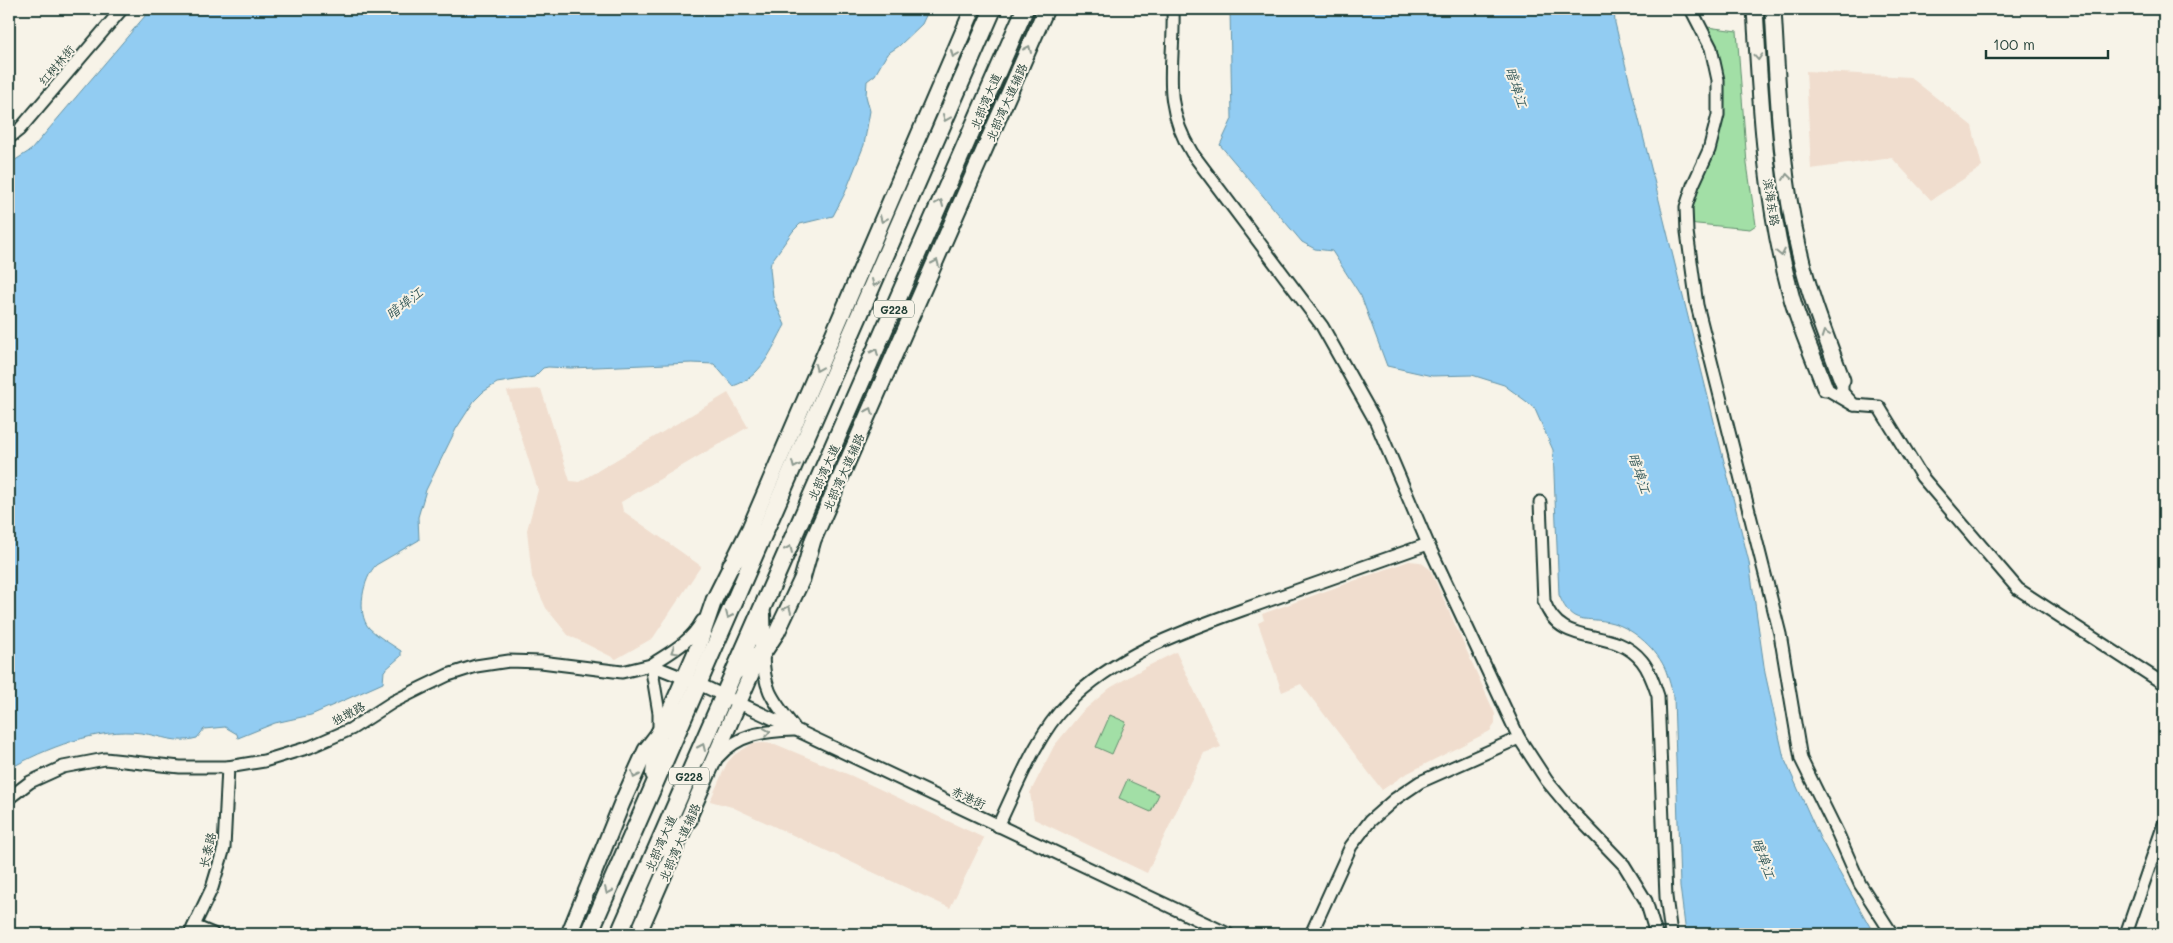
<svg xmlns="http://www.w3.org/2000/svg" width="2173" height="943" viewBox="0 0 2173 943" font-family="Mali,'LXGW WenKai TC',sans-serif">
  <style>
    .built { fill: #f0ddce }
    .green { fill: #a2dfa6; stroke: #608e6d }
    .water { fill: #92ccf2; stroke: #6493a6 }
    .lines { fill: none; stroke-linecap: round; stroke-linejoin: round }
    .minor-casing { stroke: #1f3d34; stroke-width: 15 }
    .major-casing { stroke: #1f3d34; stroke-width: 19 }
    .highway-casing { stroke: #1f3d34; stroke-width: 20 }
    .minor { stroke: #f7f3e8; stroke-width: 11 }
    .major { stroke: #f7f3e8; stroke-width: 15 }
    .highway { stroke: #f7f3e8; stroke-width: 16 }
    .oneway { stroke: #8b988e }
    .labels { text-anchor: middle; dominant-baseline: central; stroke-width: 4; stroke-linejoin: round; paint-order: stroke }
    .shield { fill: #f7f3e8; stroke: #60746a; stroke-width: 1 }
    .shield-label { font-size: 11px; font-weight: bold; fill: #1f3d34 }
    .street-label { font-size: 12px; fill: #1f3d34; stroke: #f7f3e8 }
    .water-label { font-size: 14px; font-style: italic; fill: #365a5a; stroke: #f7f3e8 }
  </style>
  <rect width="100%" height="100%" fill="#f7f3e8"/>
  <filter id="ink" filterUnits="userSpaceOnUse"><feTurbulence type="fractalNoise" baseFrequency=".02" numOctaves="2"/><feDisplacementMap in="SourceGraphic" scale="10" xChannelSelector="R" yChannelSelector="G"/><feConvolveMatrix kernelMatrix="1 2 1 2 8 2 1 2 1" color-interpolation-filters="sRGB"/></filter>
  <g filter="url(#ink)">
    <g class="built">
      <polygon points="1806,71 1910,77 1972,126 1982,167 1931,200 1892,158 1811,169"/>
      <polygon points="541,389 570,481 579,482 728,393 748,427 621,502 623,511 701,566 653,638 616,659 568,635 546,608 532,577 527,530 538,490 507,391"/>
      <polygon points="1409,561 1420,562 1430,569 1495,714 1495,724 1490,731 1404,775 1382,790 1301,684 1282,692 1258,623 1264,620 1262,614"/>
      <polygon points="1176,652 1221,747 1204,753 1147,873 1034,819 1030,793 1054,746 1082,712 1110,688 1146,667"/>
      <polygon points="763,743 775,744 852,776 984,838 950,908 732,807 710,801 727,763 734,755 752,744"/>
    </g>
    <g class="green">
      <polygon points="1707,27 1737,31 1747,164 1756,225 1750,229 1687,223 1720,115"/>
      <polygon points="1110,715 1126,722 1112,754 1096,747"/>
      <polygon points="1127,780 1159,794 1151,812 1119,798"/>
    </g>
    <g class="water">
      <path d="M151,9h778l-7,15 -23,22 -12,8 -12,21 -8,6 -1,15 4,15 -6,34 -19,48 -12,23 -33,8 -7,7 -22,31 -1,6 3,29 12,28c-14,25 -23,52 -52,61l-19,-22 -22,-1 -121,5 -23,-1 -5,1 -9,9 -37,6 -14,9 -9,9 -18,28 -30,61 -8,27 1,23 -43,25c-13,13 -20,48 -7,63 9,9 22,16 32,23v5l-17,15 -1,12 -72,32 -36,8 -37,15 -1,-4 -12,-7 -21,2 -7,9c-21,6 -35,-2 -56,-5 -42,-6 -97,16 -132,36v-605l22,-14z"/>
      <path d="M1230,9h384l1,14 134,539 16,111 19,85 36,80 54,96h-188l-6,-48 -6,-189c-3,-9 -5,-18 -8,-26 -8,-21 -32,-42 -53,-48 -28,-8 -40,5 -54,-28l-6,-145 -19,-43 -30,-22 -32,-10 -40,1 -45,-10 -26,-70 -29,-45 -17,-2 -13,-7 -82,-97 12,-26z"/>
    </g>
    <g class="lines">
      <g class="minor-casing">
        <g id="minor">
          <path d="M1173,9c2,55 -13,93 19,144l130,173 54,96 52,122 91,194 28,43 25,30 52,54 22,36 10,33"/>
          <polyline points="1691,9 1711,48 1718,80 1718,115 1709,150 1693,185 1686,207 1687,232 1697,305 1780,634 1801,759 1838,834 1860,884 1892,934"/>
          <polyline points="9,138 19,130 122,9"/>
          <polyline points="1825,388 1854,405 1842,392 1842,380"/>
          <polyline points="1854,405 1879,407 1922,477 2018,589 2164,684"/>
          <path d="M1540,502l4,99c17,50 68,23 98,60 8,10 12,23 16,35l8,201 5,37"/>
          <path d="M763,651c0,37 8,47 30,75"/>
          <path d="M659,730v-17l-8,-48c20,-13 40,-23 51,-44"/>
          <path d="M718,757c20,-23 46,-26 76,-27"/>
          <polyline points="9,798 30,782 63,767 105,759 180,767 228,767 264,761 310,747 351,729 393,702 421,688 448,675 476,666 509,661 541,662 622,672 651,665 699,684 1228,934"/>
          <path d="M998,826c19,-39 38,-91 69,-122 54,-55 129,-77 200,-103 54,-19 107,-38 161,-57"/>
          <polyline points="194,926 213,934"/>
          <polyline points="190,934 212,888 224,848 228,767"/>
          <polyline points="1311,934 1351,846 1370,821 1395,799 1420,782 1519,738"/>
          <polyline points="2126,934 2164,824"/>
        </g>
      </g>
      <g class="major-casing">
        <g id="major">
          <path d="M1755,9c6,97 10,191 36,286 8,31 23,62 34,93"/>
          <path d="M1773,9c5,80 7,163 26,241 10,45 27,87 43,130"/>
          <polyline points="569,934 622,803 646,750 659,733 674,702 698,647 714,600 750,528 973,9"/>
          <polyline points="638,934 754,667 777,632 802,579 813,540 1046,9"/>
        </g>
      </g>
      <g class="highway-casing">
        <g id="highway">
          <polyline points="731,565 760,533"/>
          <polyline points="736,671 763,651 762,614"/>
          <polyline points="654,774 659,733 684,711"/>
          <polyline points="663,847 689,819"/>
          <polyline points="589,934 993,9"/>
          <polyline points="619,934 1025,9"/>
        </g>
      </g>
      <use href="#minor" class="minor"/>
      <use href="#major" class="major"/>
      <use href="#highway" class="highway"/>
    </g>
    <defs><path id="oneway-chevron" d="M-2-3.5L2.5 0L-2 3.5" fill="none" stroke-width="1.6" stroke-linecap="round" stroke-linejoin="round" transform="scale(1.25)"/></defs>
    <g class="oneway">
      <use href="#oneway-chevron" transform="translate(1028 49) rotate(-66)"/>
      <use href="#oneway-chevron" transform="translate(954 54) rotate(113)"/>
      <use href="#oneway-chevron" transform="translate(1758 57) rotate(86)"/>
      <use href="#oneway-chevron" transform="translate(946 118) rotate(113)"/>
      <use href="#oneway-chevron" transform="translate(1787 177) rotate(-97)"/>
      <use href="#oneway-chevron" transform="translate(940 203) rotate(-67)"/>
      <use href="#oneway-chevron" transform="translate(883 219) rotate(113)"/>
      <use href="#oneway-chevron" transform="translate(1781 253) rotate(78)"/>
      <use href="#oneway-chevron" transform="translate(936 263) rotate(-66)"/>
      <use href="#oneway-chevron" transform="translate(875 283) rotate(114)"/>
      <use href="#oneway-chevron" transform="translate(1825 334) rotate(-110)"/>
      <use href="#oneway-chevron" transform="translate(875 352) rotate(-66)"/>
      <use href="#oneway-chevron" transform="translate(818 368) rotate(113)"/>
      <use href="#oneway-chevron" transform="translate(870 411) rotate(-66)"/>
      <use href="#oneway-chevron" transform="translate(795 465) rotate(114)"/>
      <use href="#oneway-chevron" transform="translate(789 549) rotate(-66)"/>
      <use href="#oneway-chevron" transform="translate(788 609) rotate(-66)"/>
      <use href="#oneway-chevron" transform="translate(729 615) rotate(114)"/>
      <use href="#oneway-chevron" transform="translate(674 651) rotate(149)"/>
      <use href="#oneway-chevron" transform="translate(767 732) rotate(-8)"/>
      <use href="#oneway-chevron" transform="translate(702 747) rotate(-66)"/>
      <use href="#oneway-chevron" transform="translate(635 775) rotate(114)"/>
      <use href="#oneway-chevron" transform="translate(608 891) rotate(114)"/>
    </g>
  </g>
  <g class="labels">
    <g class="shield">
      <rect x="874" y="300.5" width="40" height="17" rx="4"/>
      <rect x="669" y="767.5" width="40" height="17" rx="4"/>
    </g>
    <g class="shield-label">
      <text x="894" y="309">G228</text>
      <text x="689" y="776">G228</text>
    </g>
    <g class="street-label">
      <text transform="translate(56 65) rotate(-50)">红树林街</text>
      <text transform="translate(985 101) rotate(-67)">北部湾大道</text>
      <text transform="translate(1006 102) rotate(-66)">北部湾大道辅路</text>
      <text transform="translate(1772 202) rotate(81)">滨海东路</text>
      <text transform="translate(823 472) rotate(-66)">北部湾大道</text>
      <text transform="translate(843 472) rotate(-66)">北部湾大道辅路</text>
      <text transform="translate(348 713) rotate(-29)">独墩路</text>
      <text transform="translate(969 797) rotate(25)">赤港街</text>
      <text transform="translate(679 842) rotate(-66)">北部湾大道辅路</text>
      <text transform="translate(660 843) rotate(-66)">北部湾大道</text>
      <text transform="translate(207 850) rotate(-77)">长泰路</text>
    </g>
    <g class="water-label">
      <text transform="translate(1517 87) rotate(72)">暗埠江</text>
      <text transform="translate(404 303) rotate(-38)">暗埠江</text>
      <text transform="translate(1640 473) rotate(72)">暗埠江</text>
      <text transform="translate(1764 858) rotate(70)">暗埠江</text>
    </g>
  </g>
  <rect width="2173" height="943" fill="none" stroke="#f7f3e8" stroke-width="30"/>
  <rect x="15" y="15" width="2143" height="913" fill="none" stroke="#1f3d34" stroke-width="2" filter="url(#ink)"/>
  <path d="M1986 50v8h122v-8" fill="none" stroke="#1f3d34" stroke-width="2.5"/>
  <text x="1993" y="50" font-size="15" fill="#1f3d34" stroke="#f7f3e8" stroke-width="4" paint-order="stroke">100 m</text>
</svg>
